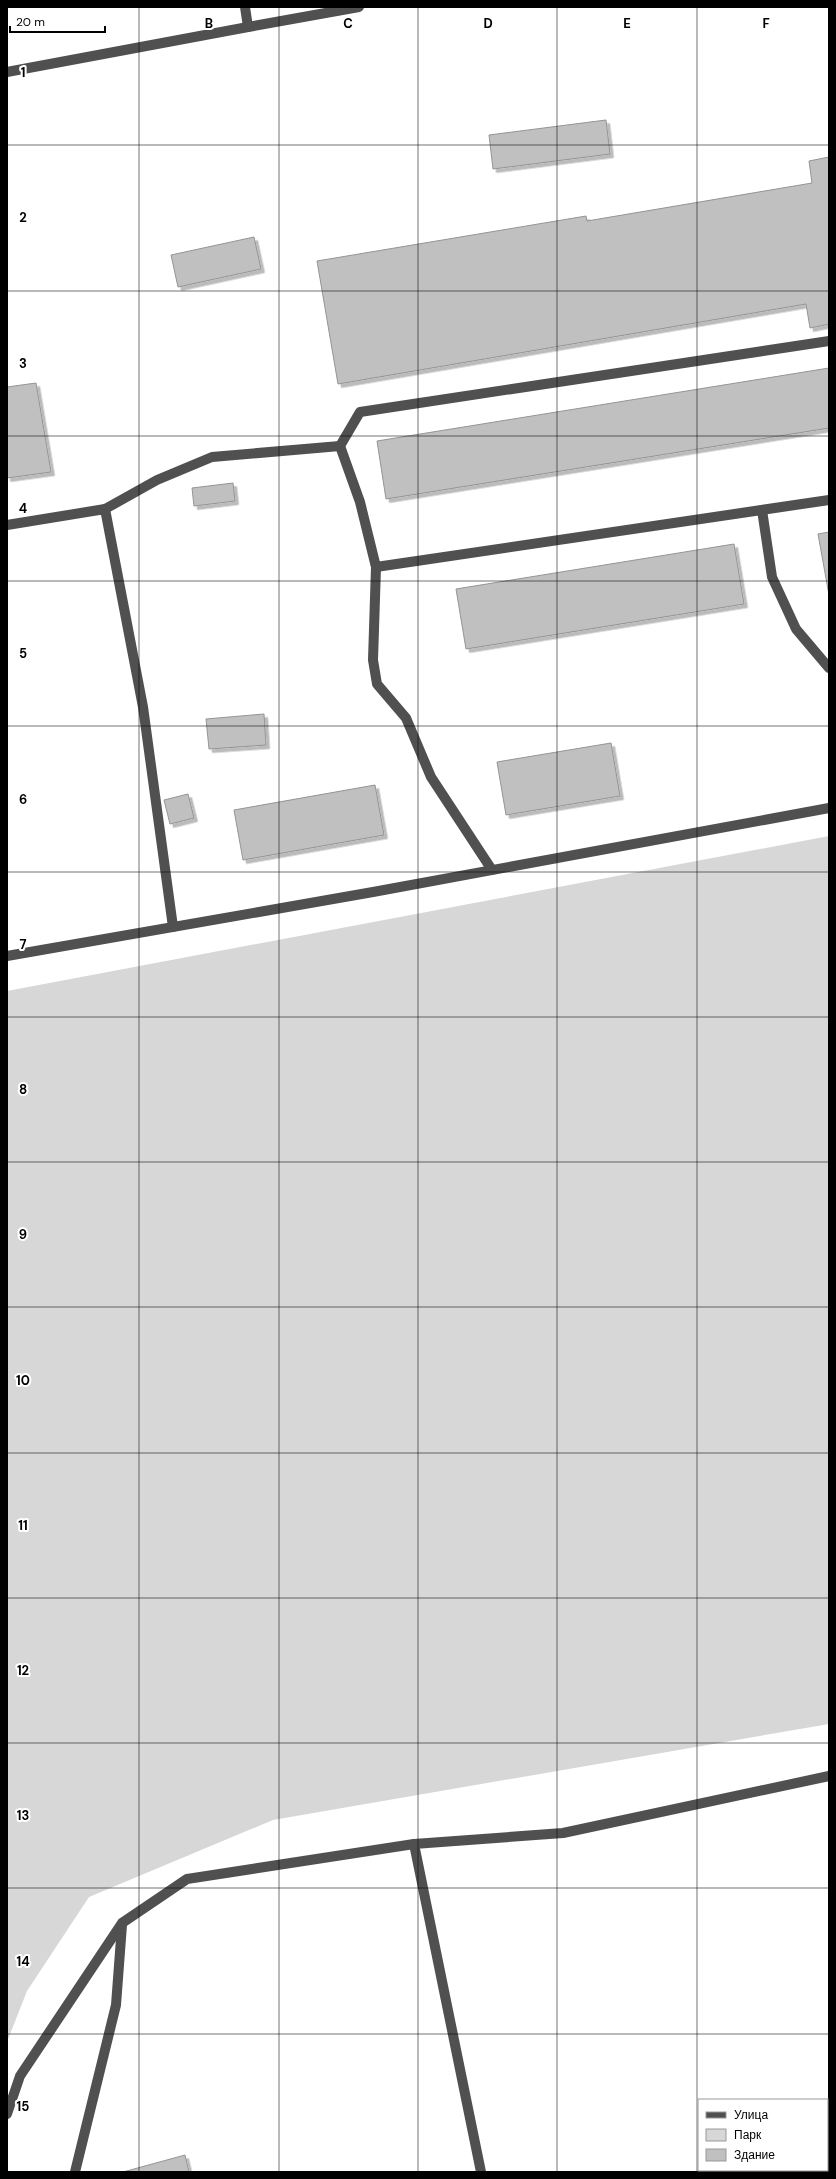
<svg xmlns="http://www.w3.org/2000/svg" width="836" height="2179" viewBox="0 0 836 2179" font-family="'DM Sans',sans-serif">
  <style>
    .green { fill: #d7d7d7 }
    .building { fill: #c0c0c0; stroke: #949494; filter: url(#shadow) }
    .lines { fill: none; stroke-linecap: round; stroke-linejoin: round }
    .minor { stroke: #505050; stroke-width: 10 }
    .grid { fill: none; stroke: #000; stroke-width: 1; stroke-opacity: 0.55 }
    .grid-label { font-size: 13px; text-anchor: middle; font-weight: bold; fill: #000; stroke: #fff; stroke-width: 4; stroke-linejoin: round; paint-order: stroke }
  </style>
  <defs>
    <filter id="shadow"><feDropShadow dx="3.5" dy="3.5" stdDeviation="0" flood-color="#0004"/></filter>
  </defs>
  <rect width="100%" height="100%" fill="#fff"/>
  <polygon class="green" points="829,836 829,1724 273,1820 89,1897 27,1991 7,2042 7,991"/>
  <g class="building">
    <polygon points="606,120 610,154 493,169 489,135"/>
    <polygon points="829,157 829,324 810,328 806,304 338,384 317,261 586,216 587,221 812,183 809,161"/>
    <polygon points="254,237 261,269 178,287 171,255"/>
    <polygon points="829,368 829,428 386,499 377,441"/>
    <polygon points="36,383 51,472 7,478 7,387"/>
    <polygon points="233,483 235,501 194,506 192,488"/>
    <polygon points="829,532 829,595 818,534"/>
    <polygon points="734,544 744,604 466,649 456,589"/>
    <polygon points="264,714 266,745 209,749 206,719"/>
    <polygon points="611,743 620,796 506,815 497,762"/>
    <polygon points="375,785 384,835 243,860 234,810"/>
    <polygon points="188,794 194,818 170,824 164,800"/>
    <polygon points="185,2155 189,2172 123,2172"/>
  </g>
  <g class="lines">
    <g class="minor">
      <polyline points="245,7 248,27 359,7"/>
      <polyline points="7,72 248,27"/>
      <polyline points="340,446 360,502 376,567 829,500"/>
      <polyline points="340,446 360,412 829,341"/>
      <polyline points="105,509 157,480 212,457 340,446"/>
      <polyline points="762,510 772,577 796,629 829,668"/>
      <polyline points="7,525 105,509 143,707 173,927"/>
      <polyline points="376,567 373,660 377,684 406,718 431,777 492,870"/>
      <polyline points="7,956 373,892 829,808"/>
      <polyline points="414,1844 481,2172"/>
      <polyline points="7,2114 20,2076 122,1923 187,1879 414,1844 563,1833 829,1776"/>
      <polyline points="75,2172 116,2005 122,1925"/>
    </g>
  </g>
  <path class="grid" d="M139,7v2165M279,7v2165M418,7v2165M557,7v2165M697,7v2165M7,145h822M7,291h822M7,436h822M7,581h822M7,726h822M7,872h822M7,1017h822M7,1162h822M7,1307h822M7,1453h822M7,1598h822M7,1743h822M7,1888h822M7,2034h822"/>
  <g class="grid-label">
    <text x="209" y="28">B</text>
    <text x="348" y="28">C</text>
    <text x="488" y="28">D</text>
    <text x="627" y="28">E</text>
    <text x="766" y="28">F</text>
    <text x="23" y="77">1</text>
    <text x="23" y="222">2</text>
    <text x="23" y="368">3</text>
    <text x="23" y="513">4</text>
    <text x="23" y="658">5</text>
    <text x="23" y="804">6</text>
    <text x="23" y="949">7</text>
    <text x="23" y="1094">8</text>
    <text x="23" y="1239">9</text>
    <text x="23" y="1385">10</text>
    <text x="23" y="1530">11</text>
    <text x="23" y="1675">12</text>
    <text x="23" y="1820">13</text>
    <text x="23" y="1966">14</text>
    <text x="23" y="2111">15</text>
  </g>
  <rect width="836" height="2179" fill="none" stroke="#000000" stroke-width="16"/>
  <rect x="698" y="2099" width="130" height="72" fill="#ffffff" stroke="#999999"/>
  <rect x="706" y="2112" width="20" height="6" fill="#505050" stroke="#999999"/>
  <text x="734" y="2119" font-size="12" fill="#000000">Улица</text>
  <rect x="706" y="2129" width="20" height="12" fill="#d7d7d7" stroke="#999999"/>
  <text x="734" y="2139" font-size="12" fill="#000000">Парк</text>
  <rect x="706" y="2149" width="20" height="12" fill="#c0c0c0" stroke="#999999"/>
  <text x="734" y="2159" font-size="12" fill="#000000">Здание</text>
  <path d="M10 26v6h95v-6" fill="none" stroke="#000000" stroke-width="2"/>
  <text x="16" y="26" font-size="12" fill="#000000" stroke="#ffffff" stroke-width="3" paint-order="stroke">20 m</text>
</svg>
